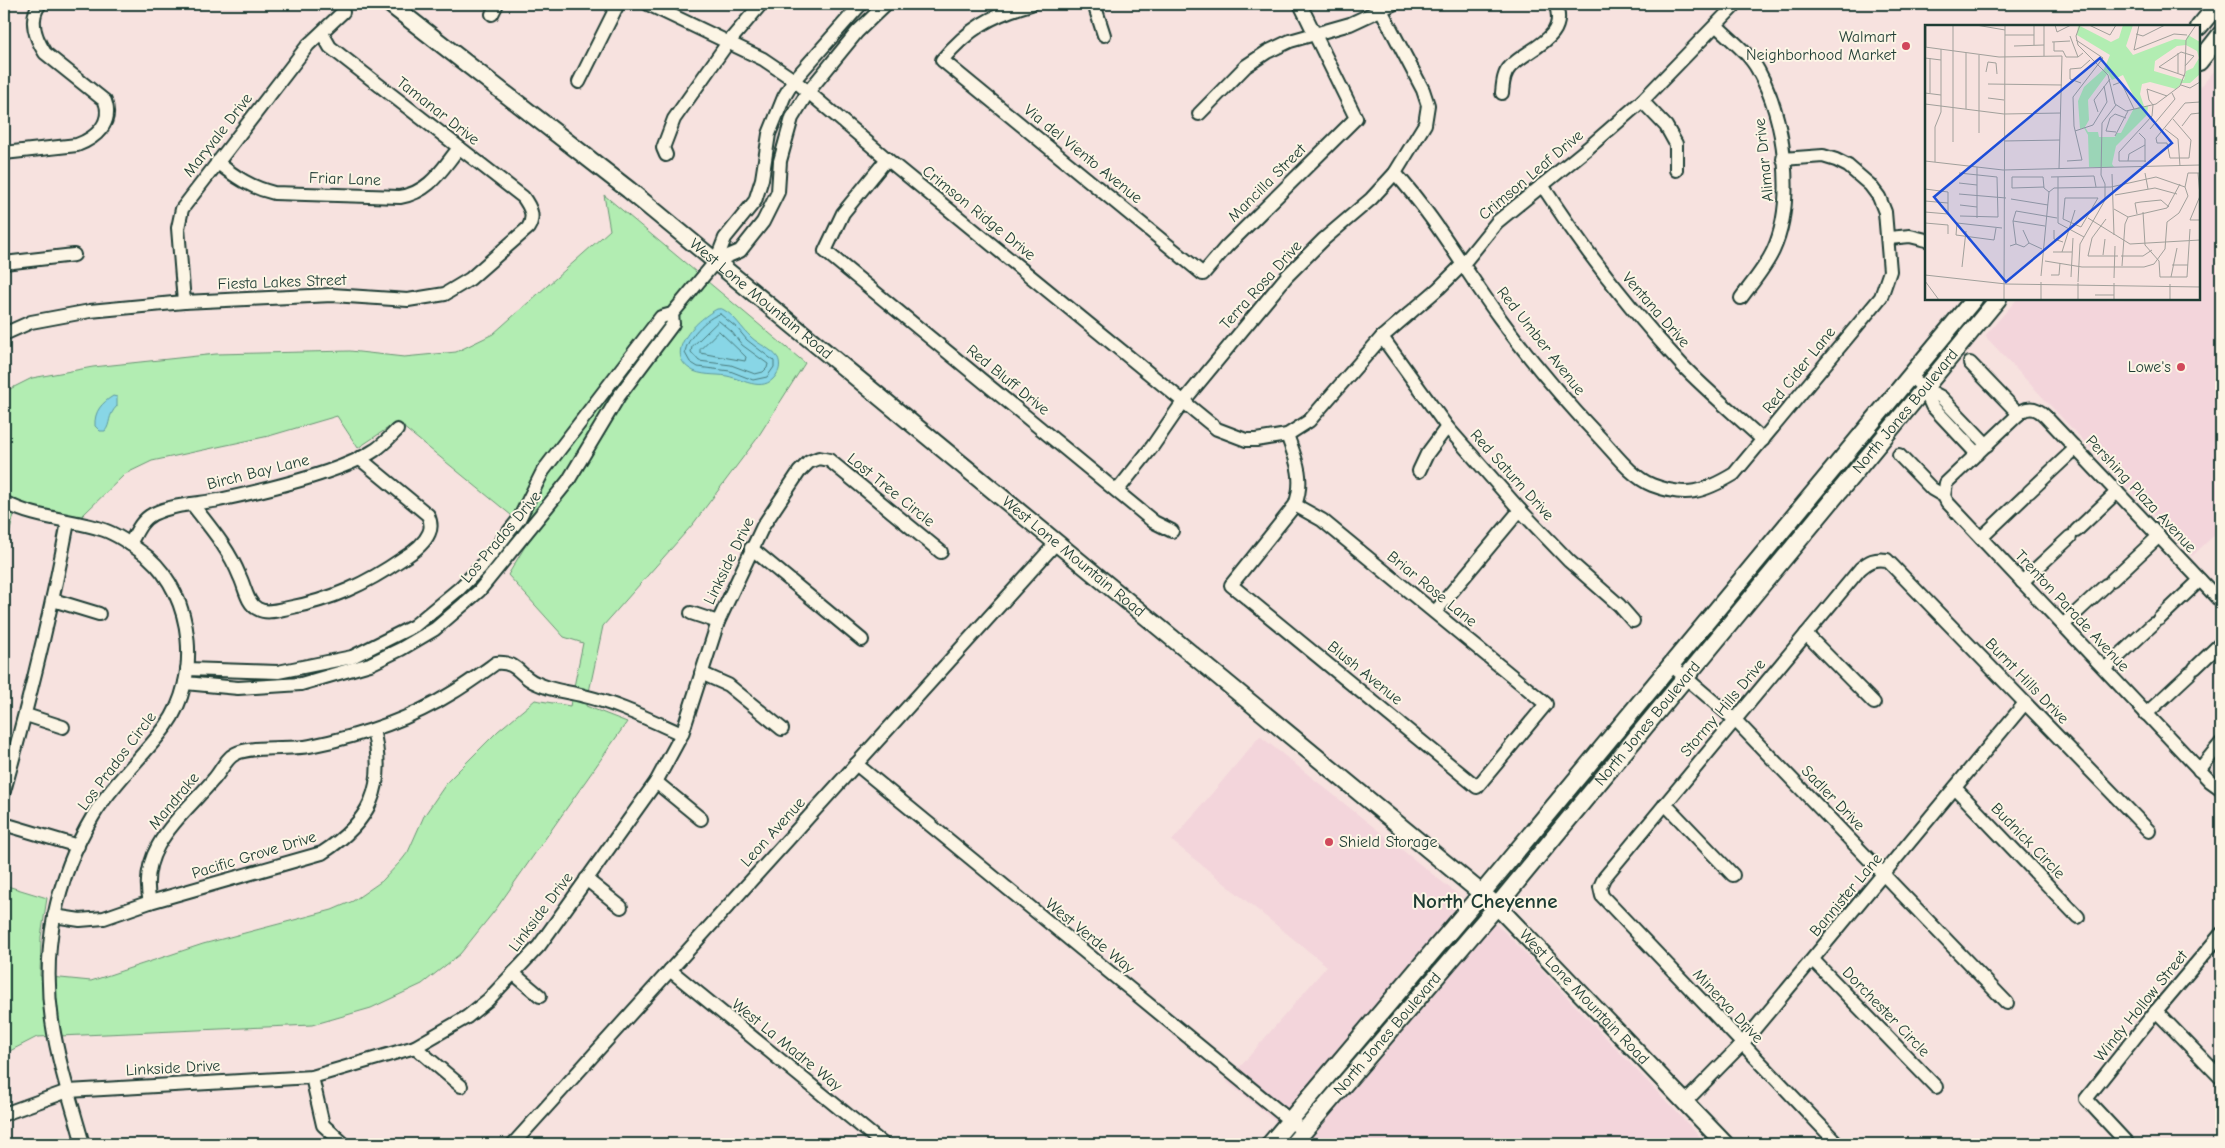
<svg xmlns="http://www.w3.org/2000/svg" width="2225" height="1148" viewBox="0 0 2225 1148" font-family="'Comic Neue',sans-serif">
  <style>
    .built { fill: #f3d5db }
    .green { fill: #b2edb2; stroke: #689573 }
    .water { fill: #88d6e6; stroke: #5e999f }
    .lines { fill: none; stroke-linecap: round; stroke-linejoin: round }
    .shore { stroke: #497a7b; stroke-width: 1 }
    .minor-casing { stroke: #1f3d34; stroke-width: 16 }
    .major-casing { stroke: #1f3d34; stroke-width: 20 }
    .minor { stroke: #fcf5e5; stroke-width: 12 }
    .major { stroke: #fcf5e5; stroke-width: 16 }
    .poi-dot { fill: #d1495b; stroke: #fcf5e5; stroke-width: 2 }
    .labels { text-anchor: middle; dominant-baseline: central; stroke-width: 4; stroke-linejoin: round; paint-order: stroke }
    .poi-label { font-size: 16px; fill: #1f3d34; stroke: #fcf5e5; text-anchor: end }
    .street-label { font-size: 16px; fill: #1f3d34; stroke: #fcf5e5 }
    .district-label { font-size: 21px; font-weight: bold; fill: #1f3d34; stroke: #fcf5e5 }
    .inset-road { fill: none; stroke: #a1a09b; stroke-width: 1 }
    .view { fill: #1d4ed8; fill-opacity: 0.15; stroke: #1d4ed8; stroke-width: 2.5 }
    .inset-edge { fill: none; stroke: #1f3d34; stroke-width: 2.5 }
  </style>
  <rect width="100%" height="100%" fill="#f7e2df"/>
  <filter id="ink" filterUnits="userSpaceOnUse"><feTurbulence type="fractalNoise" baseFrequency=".02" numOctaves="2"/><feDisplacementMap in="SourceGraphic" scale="10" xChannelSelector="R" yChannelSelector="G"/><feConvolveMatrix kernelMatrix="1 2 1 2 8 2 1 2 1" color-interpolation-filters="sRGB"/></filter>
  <g filter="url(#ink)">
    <g class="built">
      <polygon points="2221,63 2221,529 2192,556 1985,336 2017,299 2199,299 2199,89"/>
      <polygon points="1260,736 1506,933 1707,1144 1257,1144 1276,1122 1227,1082 1327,966 1172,841"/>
    </g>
    <polygon class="green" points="604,195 805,363 756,440 693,524 603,626 586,706 627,722 496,909 460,954 422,984 371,1008 312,1025 37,1037 4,1054 4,885 47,898 41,937 40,976 91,981 203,944 332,910 353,901 382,881 401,861 408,852 424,816 448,781 498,731 535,700 570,706 583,643 564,637 508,575 533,533 397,422 358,448 337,416 269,436 152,461 125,474 82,516 48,512 17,503 4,554 4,392 32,378 93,367 216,354 350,351 404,357 456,352 493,334 610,230"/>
    <g class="water">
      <path d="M717,309c3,0 4,-1 7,1 11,6 18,19 27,27 8,8 20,11 27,21 2,4 2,10 0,14 -12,23 -33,8 -51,4 -11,-2 -27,0 -37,-7 -27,-18 9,-51 27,-60z"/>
      <path d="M113,396l4,1v9c-10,10 -6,18 -12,25h-5l-5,-5c-1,-15 7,-23 18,-30z"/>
    </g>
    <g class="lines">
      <g class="shore">
        <path d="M720,314l17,14 10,12 27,21v6l-7,10 -14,3 -23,-9 -32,-4 -8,-5 -5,-9c1,-14 22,-36 35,-39z"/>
        <polygon points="719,321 732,332 742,345 768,364 767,368 763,372 755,374 731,365 699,361 691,352 692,347"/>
        <polygon points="719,331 746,357 745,361 700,353 700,350"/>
      </g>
      <g class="minor-casing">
        <g id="minor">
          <polyline points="648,4 763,59 794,80 887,159 1217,429 1246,440 1256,440 1287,435 1309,421 1382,337 1439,288 1463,264 1497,222 1588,148 1642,101 1736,4"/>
          <path d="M1031,4c-39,11 -62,24 -89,56l261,214 23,-27 130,-129 -56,-114"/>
          <polyline points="1094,4 1104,35"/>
          <polyline points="492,14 497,4"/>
          <path d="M1717,26c14,14 32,27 41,44 27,48 38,131 15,181 -8,17 -21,32 -32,47"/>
          <polyline points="579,82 618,4"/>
          <path d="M1502,93c1,-9 1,-19 8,-26 17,-19 60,-28 45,-63"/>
          <polyline points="1642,101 1666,126 1676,144 1676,170"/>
          <polyline points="1199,114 1246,66 1267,52 1290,41 1350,24 1393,4"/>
          <path d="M4,153l73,-8c19,-7 36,-22 28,-44l-60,-48c-9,-14 -17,-34 -5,-49"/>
          <polyline points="666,155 663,148 674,119 727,44 761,4"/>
          <polyline points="887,159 843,213 825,251 1154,522 1172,531"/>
          <path d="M217,162c18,15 35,26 57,31l126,4c30,-5 41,-27 59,-49"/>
          <path d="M1395,173c40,44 69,96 104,144 31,43 66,84 103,123 14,15 30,37 50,45 34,13 52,7 82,-11l147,-177 9,-26 -5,-59 -6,-15 -9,-12 -22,-19 -12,-6 -13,-4 -40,3"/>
          <path d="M1542,185c41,64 88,124 140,180 25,26 54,50 81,75"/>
          <polyline points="1889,238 1910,236 1926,240"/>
          <polyline points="716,261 740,251 763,222 778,192 780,161 792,118 808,92 857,32 886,4"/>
          <polyline points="4,263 74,255"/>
          <polyline points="184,302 178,228 182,209 308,45 343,12"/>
          <path d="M4,334l27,-12 59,-11 94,-9 148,-7 76,5 37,-6 25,-15 58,-51c7,-11 3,-20 -5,-31l-193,-150 -8,-14"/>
          <polyline points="1382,337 1447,427 1520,510 1569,561 1619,605 1633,621"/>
          <polyline points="1970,363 2019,414"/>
          <polyline points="1910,376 1924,388 1941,397 1987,445"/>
          <polyline points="1924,388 1932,406 1977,454"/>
          <path d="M1287,435c9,24 18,44 8,70l-64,80 246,202 69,-83 -224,-184 -27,-15"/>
          <polyline points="1899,455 1932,489 1944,496 1947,502 2210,781 2221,789"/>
          <polyline points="1419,471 1427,454 1447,427"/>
          <polyline points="1117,491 1152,447 1183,402 1287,276 1324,239 1371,199 1395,173 1425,124 1428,105 1423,90 1378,4"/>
          <polyline points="2029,492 2076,448"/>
          <path d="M1944,496l2,-13 76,-72c9,-5 16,-2 23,5l176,186"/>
          <path d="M4,502c31,17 67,17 100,28 15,5 31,17 44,27 46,40 53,121 18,169 -23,31 -53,57 -73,90 -18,30 -32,67 -39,101 -16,86 6,146 29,227"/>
          <path d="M192,504c18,23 37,45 48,73 5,10 7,27 18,32 9,5 20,1 30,-1 43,-8 78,-24 114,-49 10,-6 22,-14 27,-26 3,-6 2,-11 -1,-18l-69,-57"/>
          <polyline points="2076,531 2117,492"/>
          <polyline points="1981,538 2024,497"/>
          <path d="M130,544c6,-11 11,-24 23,-30 20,-10 45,-10 66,-14 42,-9 122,-27 156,-50 8,-5 15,-13 22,-20"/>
          <polyline points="751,548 862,640"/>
          <polyline points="2112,580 2159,536"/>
          <polyline points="2022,582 2070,537"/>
          <polyline points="53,600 99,614"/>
          <polyline points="1435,612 1520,510"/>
          <polyline points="691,613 718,622"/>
          <polyline points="2159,619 2200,580"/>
          <polyline points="2063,625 2106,585"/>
          <polyline points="1806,634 1874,703"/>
          <polyline points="1671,665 1735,720 2007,1003"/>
          <polyline points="2195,668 2221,643"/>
          <polyline points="187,669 278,672 352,657 414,626 460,588 480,568 519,519 543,471 661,317 672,314 716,261 725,238 755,201 762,179 769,134 784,97 794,80 861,4"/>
          <polyline points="2105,669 2153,624"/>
          <polyline points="701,673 728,685 782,729"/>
          <polyline points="185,683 238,688 301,684 370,664 401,649 435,629 479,591 568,481 619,396 673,324 672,314"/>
          <polyline points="2146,714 2190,673"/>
          <polyline points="26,715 63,727"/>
          <polyline points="856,764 1304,1132"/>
          <polyline points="2199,770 2221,743"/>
          <polyline points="656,782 701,819"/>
          <polyline points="1955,788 2078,917"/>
          <path d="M4,791c25,-89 47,-178 64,-269"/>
          <polyline points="1665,804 1733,875"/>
          <polyline points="4,824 78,846"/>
          <polyline points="586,879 621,907"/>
          <path d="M150,902c-13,-54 33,-86 63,-122 7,-7 13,-22 22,-26 16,-9 56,-4 75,-8 50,-10 99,-26 142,-53 15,-9 30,-20 44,-30 22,-2 23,13 40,20 19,9 30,8 48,13 34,8 66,24 98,38"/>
          <path d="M54,916l26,4 24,-2 46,-16 172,-49c48,-31 65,-66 51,-123"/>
          <polyline points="1813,960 1936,1087"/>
          <polyline points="670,970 883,1144"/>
          <polyline points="514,974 540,996"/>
          <polyline points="2156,1011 2221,1078"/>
          <polyline points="415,1047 461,1086"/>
          <polyline points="312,1077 323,1125 344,1144"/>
          <polyline points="1685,1102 1742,1044 2025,703"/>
          <polyline points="4,1114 68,1091 312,1077 415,1047 467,1017 488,1000 539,946 656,782 682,734 718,622 763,526 799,472 809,462 819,458 829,460 941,552"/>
          <polyline points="513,1144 1057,542"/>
          <path d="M1838,1144l-236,-248 -2,-9 4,-9 256,-309c9,-8 15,-11 27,-9l262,271"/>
          <polyline points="2128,1144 2086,1099 2156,1011 2221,934"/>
        </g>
      </g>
      <g class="major-casing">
        <g id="major">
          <path id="s1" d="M390,4l239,186 868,716 228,238"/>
          <polyline points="2199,27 2218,4"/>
          <polyline points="2199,62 2221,34"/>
          <polyline points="1270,1144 1482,893 1974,299"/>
          <path id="s2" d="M1293,1144l204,-238 501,-607"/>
        </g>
      </g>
      <use href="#minor" class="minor"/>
      <use href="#major" class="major"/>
    </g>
  </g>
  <g class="poi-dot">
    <circle cx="1906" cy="46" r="5"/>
    <circle cx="2181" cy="367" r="5"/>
    <circle cx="1329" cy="842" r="5"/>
  </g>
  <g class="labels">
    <g class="poi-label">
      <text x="1896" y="37">Walmart<tspan x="1896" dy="18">Neighborhood Market</tspan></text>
      <text x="2171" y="367">Lowe's</text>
      <text x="1339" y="842" text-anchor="start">Shield Storage</text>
    </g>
    <g class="street-label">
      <text transform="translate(438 111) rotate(38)">Tamanar Drive</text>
      <text transform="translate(218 135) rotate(-52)">Maryvale Drive</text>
      <text transform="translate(1083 154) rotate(39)">Via del Viento Avenue</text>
      <text transform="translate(1764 160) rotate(-96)">Alimar Drive</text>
      <text transform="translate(1531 175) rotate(-40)">Crimson Leaf Drive</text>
      <text transform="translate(345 179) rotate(2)">Friar Lane</text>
      <text transform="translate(1267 183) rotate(-45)">Mancilla Street</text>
      <text transform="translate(979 213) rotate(39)">Crimson Ridge Drive</text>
      <text transform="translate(282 282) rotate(-2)">Fiesta Lakes Street</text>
      <text transform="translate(1261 285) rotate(-48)">Terra Rosa Drive</text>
      <text stroke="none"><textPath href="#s1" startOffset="474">West Lone Mountain Road</textPath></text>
      <text transform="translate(1656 310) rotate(49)">Ventana Drive</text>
      <text transform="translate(1541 341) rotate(52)">Red Umber Avenue</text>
      <text transform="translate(1799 370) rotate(-51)">Red Cider Lane</text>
      <text transform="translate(1008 380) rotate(39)">Red Bluff Drive</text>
      <text stroke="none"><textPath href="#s2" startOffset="955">North Jones Boulevard</textPath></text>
      <text transform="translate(258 472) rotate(-14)">Birch Bay Lane</text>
      <text transform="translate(1512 475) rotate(48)">Red Saturn Drive</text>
      <text transform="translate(891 490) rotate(39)">Lost Tree Circle</text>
      <text transform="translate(2141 494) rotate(47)">Pershing Plaza Avenue</text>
      <text transform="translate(501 537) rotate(-50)">Los Prados Drive</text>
      <text stroke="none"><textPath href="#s1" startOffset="879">West Lone Mountain Road</textPath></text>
      <text transform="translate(729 561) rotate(-64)">Linkside Drive</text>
      <text transform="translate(1432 589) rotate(39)">Briar Rose Lane</text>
      <text transform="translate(2072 611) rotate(47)">Trenton Parade Avenue</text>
      <text transform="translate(1365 673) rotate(39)">Blush Avenue</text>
      <text transform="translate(2027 681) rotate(46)">Burnt Hills Drive</text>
      <text transform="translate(1723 708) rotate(-50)">Stormy Hills Drive</text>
      <text stroke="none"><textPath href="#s2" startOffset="550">North Jones Boulevard</textPath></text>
      <text transform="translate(117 761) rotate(-53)">Los Prados Circle</text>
      <text transform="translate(1833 798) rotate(46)">Sadler Drive</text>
      <text transform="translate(174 801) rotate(-50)">Mandrake</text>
      <text transform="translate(773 832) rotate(-48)">Leon Avenue</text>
      <text transform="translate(2028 841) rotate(46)">Budnick Circle</text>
      <text transform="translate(254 855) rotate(-17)">Pacific Grove Drive</text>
      <text transform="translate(1846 895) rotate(-50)">Bannister Lane</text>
      <text transform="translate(541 912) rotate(-53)">Linkside Drive</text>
      <text transform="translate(1090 936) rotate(39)">West Verde Way</text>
      <text stroke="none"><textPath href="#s1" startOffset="1554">West Lone Mountain Road</textPath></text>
      <text transform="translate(1728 1006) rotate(47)">Minerva Drive</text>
      <text transform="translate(2141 1006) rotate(-51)">Windy Hollow Street</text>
      <text transform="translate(1886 1012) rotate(46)">Dorchester Circle</text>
      <text stroke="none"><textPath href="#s2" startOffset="145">North Jones Boulevard</textPath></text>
      <text transform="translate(787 1045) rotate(39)">West La Madre Way</text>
      <text transform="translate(173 1068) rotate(-3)">Linkside Drive</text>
    </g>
    <g class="district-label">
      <text x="1485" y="901">North Cheyenne</text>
    </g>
  </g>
  <g transform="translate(1925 25)">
    <rect width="275" height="275" fill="#f7e2df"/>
    <path d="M153,0l33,17 8,-4 4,-13h10l-7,21 7,9 42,-16 11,1 2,-5 12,7v32l-10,9h-8l-6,6 -26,-7 -8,2 -2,10 4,12h4l-1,9 -31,31 -4,18 2,3h-25l-1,-32 -4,-7 -4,1 -2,-28 6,-14 20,-18 6,-14 -33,-20zM261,20l11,6 2,7 -6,10 -7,3 -2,9 -30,-9 1,-10 22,-15zM183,48l4,7 11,-5 16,32 -6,3 -12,23h-4l-2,4h-16l-1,-5h-10l-3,-5 4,-7 -1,-20z" fill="#b2edb2" fill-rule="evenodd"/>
    <path class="inset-road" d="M1,0v22M51,0l29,5M130,0l2,7 14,-7M155,0l-4,11 2,9 30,30 7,29 11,7 30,-7 24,-18 5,-13 1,-33 10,-15M164,0l21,10 6,-10M214,0l-5,25 40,-16 13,1M211,9l7,2 22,-11M80,10h29M145,11l8,21M127,17l18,-1M129,17v9h9l3,6h12l5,-4M109,20v-20M89,21l30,-1M0,22l74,10 63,-1 -3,113M253,28v20M119,31v-31M0,33l16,2M61,47l2,-10 8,1 1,11M260,51l-26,-9 22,-15 13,4 -9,10M156,58l-11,-4v-10l11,-1 9,-8M63,59l74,1M188,60l8,-3 13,27M256,60l9,3 10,-6M0,68l16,2M5,68v-35M63,73l16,2M0,79l79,10 57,-1M41,84v-56M173,87l-4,-12 16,-21M248,94l18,21 -2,18h-19l-3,-15h-10l-1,-5 29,-35 15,-1M257,101l9,-12 9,-1M225,104l25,-30 -3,-6M240,104l13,10 2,27M150,106l18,-6 14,-23 -3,-16M191,107l-10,-1 4,-13 5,-4 11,4M54,108v-78M214,108l6,6v23M190,111l13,-25M79,116l56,-1M28,117v-117M0,136l78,9 197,-5M142,136l15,-1 -8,-34 -1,-29 30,-39 -27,-18M203,136l1,-7 16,-9M221,136h-27v-9l33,-36 1,-11 -4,-5 -2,-11 20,7M10,137v-35l6,-15v-63M34,148l38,4 1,40 -38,-1M220,148l3,16M273,148l2,23 -10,24h10M187,149l2,61M126,152l43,-1 2,11M133,152v46l26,14M34,158l18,2M119,162l-32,1v-11h31l1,11 5,4M260,162l3,-14h11M0,164l23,3v22l-23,-2M124,167l5,-4 57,-1 45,-10 29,10M34,169l47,4M190,170l40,-7 22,6M140,173h33l-17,29 -18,-8zM86,174l37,6M0,176l23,2M35,180l17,2M189,184l14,8M218,187l2,33 14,16 1,16h27l3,-48M212,189l-2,-11 6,-1 20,-2 8,7M203,192l39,-9 13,-24M52,193v-51M163,193l42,26 70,-4M181,194l-14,19 -4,18h30M88,196l32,5M0,198l23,2v9M71,203l-2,12 -38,-5 1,-12 45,5M98,205l6,13 13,6M129,205v9l9,3M91,219l-3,-23 3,-10 41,7M85,221l6,-2 8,3 5,-4M128,227h19M137,227l13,-42M178,230l2,-16M196,231h22l9,-6M120,236l37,6h62l10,-3 11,-15 2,-27 12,-9 9,-17 -3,-9M247,240h16M197,241l3,-42 3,-7M37,242l4,-36M0,250l81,9 194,3M126,250h8l1,-12M116,251l8,-84M146,252l2,-39M246,252l6,-29M189,253l1,-32M0,256l14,19M116,257v18M153,257l2,-38 25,-44v-16l-4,-9 1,-52 14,-18M153,258v17M189,258v17M245,259v16M170,270h19M79,275l1,-275"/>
    <path class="view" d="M175,33l72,85 -166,139 -72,-85z"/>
    <rect width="275" height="275" class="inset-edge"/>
  </g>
  <rect width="2225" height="1148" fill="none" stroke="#fcf5e5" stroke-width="20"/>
  <rect x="10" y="10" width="2205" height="1128" fill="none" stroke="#1f3d34" stroke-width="2" filter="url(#ink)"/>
</svg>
